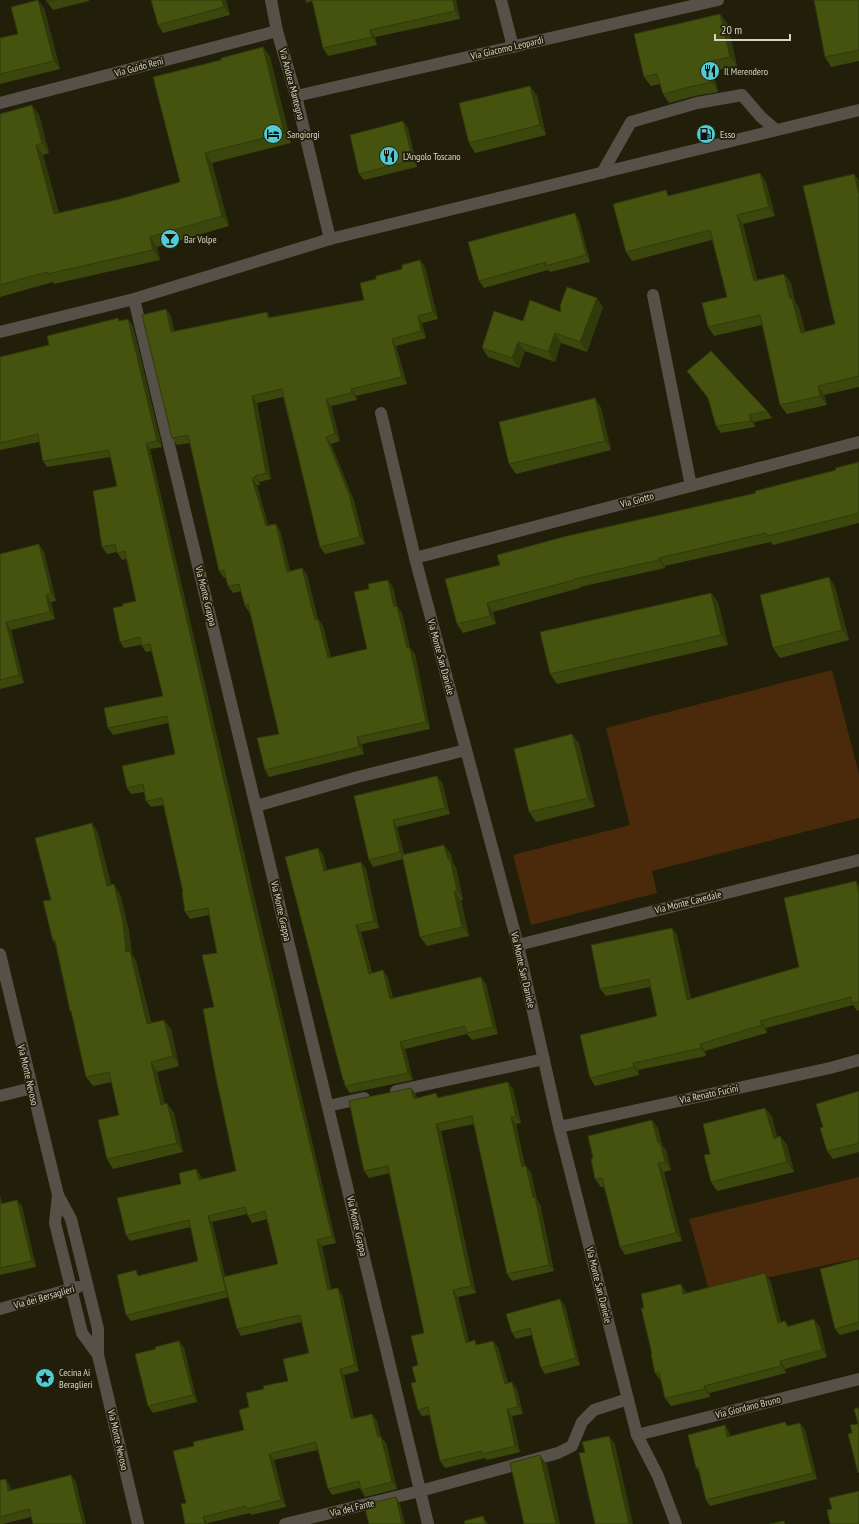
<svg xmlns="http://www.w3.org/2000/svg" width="859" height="1524" viewBox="0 0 859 1524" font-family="'PT Sans Narrow',sans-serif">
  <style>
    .green { fill: #4a2a0a }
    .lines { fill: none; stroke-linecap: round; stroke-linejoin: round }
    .minor { stroke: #555048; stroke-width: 12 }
    .wall { fill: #3b470d; fill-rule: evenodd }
    .shaded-wall { fill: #303a0a }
    .building { fill: #45530f; stroke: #303a0a }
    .labels { text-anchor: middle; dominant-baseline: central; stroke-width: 3.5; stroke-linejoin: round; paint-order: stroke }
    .street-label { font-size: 10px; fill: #d6d4c8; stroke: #211e0a }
    .poi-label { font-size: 10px; fill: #d6d4c8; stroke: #211e0a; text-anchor: start }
  </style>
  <rect width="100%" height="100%" fill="#211e0a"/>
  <g class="green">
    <polygon points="832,670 859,774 859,818 652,871 657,893 531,925 513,855 630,825 606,728"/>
    <polygon points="859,1177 859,1258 709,1290 689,1219"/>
  </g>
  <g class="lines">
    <g class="minor">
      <polyline points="271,0 277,31 296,96 330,239"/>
      <polyline points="501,0 513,47"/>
      <polyline points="296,96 718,0"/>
      <polyline points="0,103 277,31"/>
      <polyline points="602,173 631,122 697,103 742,95 761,117 776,130"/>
      <polyline points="653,295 691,486"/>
      <polyline points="134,299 428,1524"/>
      <polyline points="0,332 134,299 330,239 859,110"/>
      <polyline points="381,413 415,558 518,945 559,1127 637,1435 658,1476 676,1524"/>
      <polyline points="415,558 859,442"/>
      <polyline points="256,806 358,777 466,750"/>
      <polyline points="518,945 859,860"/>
      <polyline points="0,954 58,1195 71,1219 98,1329 98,1355 138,1524"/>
      <polyline points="396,1091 544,1059"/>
      <polyline points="0,1096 32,1088"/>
      <polyline points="328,1106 364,1098"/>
      <polyline points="559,1127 830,1068 859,1060"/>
      <polyline points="58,1195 55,1223 82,1333 98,1355"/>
      <polyline points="0,1309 78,1287"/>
      <polyline points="637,1435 859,1379"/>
      <polyline points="285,1524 420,1491 558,1453 572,1446 582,1422 594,1410 628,1399"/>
    </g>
  </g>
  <g class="wall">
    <polygon points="46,0 89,0 89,1 53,10 47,2"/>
    <polygon points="226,0 230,15 163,33 158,25"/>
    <polygon points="305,0 456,0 460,19 375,37 377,45 328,56 323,48 312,1 307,3"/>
    <polygon points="859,0 859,61 831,67 825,57"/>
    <polygon points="44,8 60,69 0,84 0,38 18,34"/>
    <polygon points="720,14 727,23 737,66 713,71 718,92 695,96 669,103 663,94 660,84 651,86 644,77"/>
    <polygon points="263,47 270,57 291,143 212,163 229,226 157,247 160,260 54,284 53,282 0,297 0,114 32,105 39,115 49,153 43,155 59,213 120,199 180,182 221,60"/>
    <polygon points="537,95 546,135 475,153 469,143"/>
    <polygon points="403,121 408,128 417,167 364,180 359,174"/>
    <polygon points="760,173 766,182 775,216 743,224 757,280 784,274 791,283 795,302 799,308 805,332 835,324 854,174 859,181 859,387 824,395 827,405 787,414 780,405 762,325 714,336 708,327 727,297 712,240 632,261 626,252 670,196"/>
    <polygon points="575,213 579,220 590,262 550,272 548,270 484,288 479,281"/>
    <polygon points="420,260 425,267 438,319 422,323 426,338 396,346 407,384 356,396 357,400 331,406 340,441 331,444 354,501 365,544 325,554 320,547 283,397 257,403 271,479 259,482 260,485 257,485 268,525 276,524 280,531 290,571 302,568 307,575 318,619 323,626 331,658 367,649 393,587 397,606 402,613 410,648 415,654 430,729 362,744 364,754 269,777 265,770 279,734 250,612 249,612 245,606 241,591 233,593 228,586 226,578 224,578 219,571 190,443 177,445 172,438 166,309 171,316 174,332 271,317 364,300 376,279 402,269"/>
    <polygon points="603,307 587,352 561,343 555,362 525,351 519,368 488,357 482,348 523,321 561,312"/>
    <path d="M128,319l5,7 29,121 -12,2 108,464 78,330 -14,3 9,43 11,5 17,77 -15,4 10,44 18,-5 5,7 4,16 5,6 11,46 -32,8 -4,-7 -1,-2 -28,7 -4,-6 -10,-39 -44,10 12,47 -35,8 -1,-2 -42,10v1h-23l1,-21 8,-57 50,-16 5,-23 15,-18 24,-8 21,-28 -7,-31 -61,14 -4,-7 -8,-32 -98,24 -5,-6 14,-40 58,-14 -7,-34 -61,14 -4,-6 70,-66 5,7v3l35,-8 -22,-164 3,-54 -8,-38 -19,4 -5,-7 -2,-20 -19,-87 -13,2 -5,-6 -2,-9 -13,2 -4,-6 48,-34 -7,-31 -55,12 -5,-7 55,-32 -11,-45 -6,1 -5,-7 -17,3 -4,-6 3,-36 13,-5 -10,-42 -4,1 -5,-8 -10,2 -5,-7 15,-61 -6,-29 -64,10 -4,-6 -4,-19 -39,8v-93l49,-12 71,-24zM247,1214l1,2 4,7 15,-4 11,45 -53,12 -13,-54z"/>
    <polygon points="687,371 767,411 772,418 754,422 755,427 721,433 716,426 709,399"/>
    <polygon points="595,398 601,408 611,450 516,474 509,464"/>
    <polygon points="859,462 859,523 773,545 771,542 665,566 665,568 580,587 580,588 493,612 496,624 463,633 457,624 500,565 836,470"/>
    <polygon points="44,552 56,601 51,602 55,619 11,630 24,683 0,689 0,554"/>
    <polygon points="829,577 835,587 849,640 780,658 773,648"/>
    <polygon points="711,593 718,602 728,645 557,684 550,674"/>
    <polygon points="572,734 579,744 595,807 536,822 529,812"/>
    <polygon points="442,782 450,814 397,827 404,854 451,854 453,863 456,868 463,900 461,900 469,936 427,946 420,937 403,859 373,867 369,860 354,796"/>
    <polygon points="92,823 98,833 111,885 120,894 129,931 132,955 136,961 151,1023 164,1020 171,1029 179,1066 157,1072 165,1104 174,1113 183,1152 113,1169 107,1159 119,1115 112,1082 93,1086 86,1077 72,1015 70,1011 55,944 53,941 51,900"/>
    <polygon points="318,848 323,855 327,870 361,862 366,869 379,928 361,932 372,973 383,970 388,978 393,998 481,977 486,984 498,1034 472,1040 467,1034 405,1049 413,1080 350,1093 345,1086 345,1083 343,1080"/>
    <polygon points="859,885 859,1010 857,1011 853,1005 766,1028 767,1033 705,1051 706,1056 638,1070 639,1075 595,1086 590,1078 657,1016 650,987 606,996 600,989 672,928 677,935 691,999 799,967"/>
    <polygon points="411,1088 416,1095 417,1098 436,1093 439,1098 513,1089 521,1123 516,1124 525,1167 526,1166 531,1173 537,1200 540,1204 554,1271 512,1281 507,1274 474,1124 441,1131 476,1293 458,1297 469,1342 478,1345 498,1347 508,1383 517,1389 523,1414 512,1416 520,1452 487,1460 485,1458 445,1468 440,1461 430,1415 422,1416 418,1410 416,1382 424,1333 390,1173 369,1178 364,1171"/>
    <polygon points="859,1091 859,1152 833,1159 827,1151 823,1127"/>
    <polygon points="765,1108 772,1117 777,1137 780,1136 787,1145 794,1172 717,1191 711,1182 710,1154"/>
    <polygon points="652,1120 658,1128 662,1145 666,1150 671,1170 664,1172 682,1241 625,1255 620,1247 604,1187 601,1187 595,1179 593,1158"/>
    <polygon points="0,1196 2,1204 17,1200 22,1206 36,1267 0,1275"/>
    <polygon points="858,1259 859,1260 859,1330 840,1335 835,1329"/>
    <polygon points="770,1280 781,1322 785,1321 789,1326 820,1327 827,1357 785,1369 786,1373 710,1393 710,1397 671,1406 665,1398 661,1381 655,1373 644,1308 681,1284 686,1293"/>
    <polygon points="565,1306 580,1365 545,1374 541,1368 532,1335 516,1339 512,1333"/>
    <polygon points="184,1348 197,1402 153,1413 148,1406"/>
    <polygon points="785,1422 788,1426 800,1423 805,1430 817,1479 710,1506 706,1500 700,1473 696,1468 725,1425 729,1432 730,1436"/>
    <polygon points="0,1480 10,1486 11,1490 76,1482 31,1517 3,1524 0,1524"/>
  </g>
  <g class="shaded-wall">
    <polygon points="38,0 44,8 60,69 54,61"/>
    <polygon points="222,0 226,0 230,15 224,7"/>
    <polygon points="453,0 456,0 460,19 455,11"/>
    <polygon points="720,14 727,23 737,66 730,57"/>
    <polygon points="370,30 375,37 377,45 372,37"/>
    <polygon points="263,47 270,57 291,143 284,133"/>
    <polygon points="707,62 713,71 718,92 712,82"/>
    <polygon points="530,86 537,95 546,135 540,125"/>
    <polygon points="32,105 39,115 49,153 42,143"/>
    <polygon points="403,121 408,128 417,167 413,160"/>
    <polygon points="36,145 43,155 61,224 54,214"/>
    <polygon points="205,153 212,163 229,226 222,216"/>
    <polygon points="760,173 766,182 775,216 769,207"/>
    <polygon points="854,174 859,181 859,194"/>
    <polygon points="575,213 579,220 590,262 586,255"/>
    <polygon points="737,215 743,224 760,290 754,281"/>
    <polygon points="150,237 157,247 160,260 153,250"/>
    <polygon points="420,260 425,267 438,319 433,312"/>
    <polygon points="784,274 791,283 795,302 799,308 808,342 801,333 790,299"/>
    <polygon points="597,298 603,307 587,352 580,342"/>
    <polygon points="166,309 171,316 176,339 171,332"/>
    <polygon points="267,312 272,319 268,318"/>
    <polygon points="418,316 422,323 426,338 421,331"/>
    <polygon points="128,319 133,326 162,447 157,441"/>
    <polygon points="555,333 561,343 555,362 548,352"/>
    <polygon points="392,339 396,346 407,384 402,377"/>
    <polygon points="518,342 525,351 519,368 512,358"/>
    <polygon points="818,386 824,395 827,405 820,396"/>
    <polygon points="351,389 356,396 357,400 352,393"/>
    <polygon points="252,396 257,403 271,479 266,473"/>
    <polygon points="595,398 601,408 611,450 605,441"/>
    <polygon points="326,399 331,406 340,441 335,434"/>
    <polygon points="749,415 754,422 755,427 751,421"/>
    <polygon points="326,437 331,444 354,501 365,544 360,537"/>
    <polygon points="146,443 150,449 258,913 336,1243 332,1236 253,907"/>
    <polygon points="255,476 259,482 260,485 255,478"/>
    <polygon points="252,478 257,485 270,533 266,526"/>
    <polygon points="276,524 280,531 292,579 287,572"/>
    <polygon points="39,544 44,552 56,601 51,593"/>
    <polygon points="659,558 665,566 665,568 659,560"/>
    <polygon points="302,568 307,575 319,627 315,620"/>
    <polygon points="829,577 835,587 849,640 842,630"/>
    <polygon points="388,580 393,587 399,614 394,607"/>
    <polygon points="711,593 718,602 728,645 721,635"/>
    <polygon points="46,595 51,602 55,619 50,612"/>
    <polygon points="487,603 493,612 496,624 490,616"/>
    <polygon points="397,606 402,613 411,655 407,648"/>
    <polygon points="318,619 323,626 332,665 328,658"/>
    <polygon points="6,622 11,630 24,683 19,675"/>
    <polygon points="410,648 415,654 430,729 426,722"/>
    <polygon points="572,734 579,744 595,807 588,798"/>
    <polygon points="357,737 362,744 364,754 359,747"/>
    <polygon points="437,776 442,782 450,814 445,808"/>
    <polygon points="393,820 397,827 405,859 400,852"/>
    <polygon points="92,823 98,833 114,895 107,886"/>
    <polygon points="444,845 451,854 453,863 456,868 463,900 457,891 448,859"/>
    <polygon points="318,848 323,855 329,878 324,871"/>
    <polygon points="361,862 366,869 379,928 374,921"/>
    <polygon points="856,881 859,885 859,894"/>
    <polygon points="114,884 120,894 129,931 132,955 136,961 154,1033 147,1024 126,952"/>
    <polygon points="454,891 461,900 469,936 462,927"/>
    <polygon points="356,925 361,932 373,981 369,974"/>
    <polygon points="672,928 677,935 693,1007 687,1000"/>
    <polygon points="383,970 388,978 394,1006 390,999"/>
    <polygon points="481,977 486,984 498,1034 493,1027"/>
    <polygon points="164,1020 171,1029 179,1066 173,1056"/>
    <polygon points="760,1021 766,1028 767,1033 762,1025"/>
    <polygon points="400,1042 405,1049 413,1080 408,1073"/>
    <polygon points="700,1044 705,1051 706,1056 701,1048"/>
    <polygon points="151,1062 157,1072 167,1114 161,1105"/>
    <polygon points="633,1063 638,1070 639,1075 634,1067"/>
    <polygon points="508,1082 513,1089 521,1123 516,1116"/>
    <polygon points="411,1088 416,1095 419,1106 414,1099"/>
    <polygon points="167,1103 174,1113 183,1152 177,1143"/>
    <polygon points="765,1108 772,1117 780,1149 774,1139"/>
    <polygon points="511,1117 516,1124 527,1174 522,1167"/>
    <polygon points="652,1120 658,1128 662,1145 666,1150 671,1170 665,1162 658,1143"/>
    <polygon points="436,1124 441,1131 476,1293 471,1286"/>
    <polygon points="780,1136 787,1145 794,1172 787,1162"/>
    <polygon points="658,1163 664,1172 682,1241 676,1233"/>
    <polygon points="526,1166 531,1173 537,1200 540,1204 554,1271 549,1265"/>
    <polygon points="196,1169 201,1176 203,1186 199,1180"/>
    <polygon points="0,1196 4,1211 0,1205"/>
    <polygon points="17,1200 22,1206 36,1267 32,1261"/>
    <polygon points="208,1216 212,1222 230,1297 226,1291"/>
    <polygon points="317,1240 322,1246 333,1296 328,1290"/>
    <polygon points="765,1273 770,1280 783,1331 778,1323"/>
    <polygon points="681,1284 686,1292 688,1302 683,1294"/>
    <polygon points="338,1288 342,1294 359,1371 355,1365"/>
    <polygon points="453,1290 458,1297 471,1349 466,1343"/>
    <polygon points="560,1299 565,1306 580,1365 576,1358"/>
    <polygon points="814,1319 820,1327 827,1357 822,1350"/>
    <polygon points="179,1341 184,1348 197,1402 193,1395"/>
    <polygon points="493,1341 498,1347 510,1391 505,1384"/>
    <polygon points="780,1361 785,1369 786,1373 781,1366"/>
    <polygon points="340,1369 344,1375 356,1426 351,1419"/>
    <polygon points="512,1382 517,1389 523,1414 518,1407"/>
    <polygon points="704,1386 710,1393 710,1397 705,1389"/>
    <polygon points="507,1409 512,1416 520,1452 515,1446"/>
    <polygon points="372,1414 377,1421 382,1444 378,1437"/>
    <polygon points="800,1423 805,1430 817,1479 813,1473"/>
    <polygon points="725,1425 729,1432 732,1443 727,1437"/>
    <polygon points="609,1436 615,1444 633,1524 629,1524"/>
    <polygon points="381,1437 386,1443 397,1489 392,1482"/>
    <polygon points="269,1454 274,1460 286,1507 281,1500"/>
    <polygon points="540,1455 547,1465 560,1524 556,1524"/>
    <polygon points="71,1475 76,1482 86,1524 83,1524"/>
    <polygon points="6,1479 10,1486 13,1497 8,1491"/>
    <polygon points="396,1497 400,1504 405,1524 402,1524"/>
    <polygon points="483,1516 487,1522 488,1524 485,1524"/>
    <polygon points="203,1517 208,1523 208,1524 205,1524"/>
  </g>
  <g class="building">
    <polygon points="38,0 54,61 0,74 0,38 18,34 11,7"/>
    <polygon points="46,0 56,0 47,2"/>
    <polygon points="151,0 222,0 224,7 158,25"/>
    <polygon points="312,0 453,0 455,11 370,30 372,37 323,48"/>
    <polygon points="814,0 859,0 859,50 825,57"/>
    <polygon points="720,14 730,57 707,62 712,82 689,87 663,94 657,74 644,77 634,34"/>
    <polygon points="263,47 284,133 205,153 222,216 150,237 153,250 47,274 47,272 0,285 0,114 32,105 42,143 36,145 54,214 120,199 180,182 153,77 221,60 221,58"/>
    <polygon points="530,86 540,125 469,143 459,103"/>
    <polygon points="403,121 413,160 359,174 350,135"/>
    <polygon points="760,173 769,207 737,215 754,281 784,274 790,299 792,299 801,333 835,324 803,186 854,174 859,194 859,376 818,386 820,396 780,405 760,315 708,327 702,303 727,297 710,230 626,252 613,204 666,190 668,196"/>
    <polygon points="575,213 586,255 545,266 546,262 479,281 468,242"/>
    <polygon points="420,260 433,312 418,316 421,331 392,339 402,377 351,389 352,393 326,399 335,434 326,437 349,494 360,537 320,547 282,389 252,396 266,473 255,476 255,478 252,478 266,526 276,524 287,572 302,568 315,620 318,619 328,658 367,649 354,592 369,589 368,584 388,580 394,607 397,606 407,648 410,648 426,722 357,737 359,747 265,770 257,738 279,734 248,604 245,606 239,584 228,586 224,570 219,571 188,435 172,438 142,315 166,309 171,332 267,312 268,318 364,300 360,283 376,279 376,276 402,269 402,265"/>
    <polygon points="567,287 597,298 580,342 555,333 548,352 518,342 512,358 482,348 494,311 523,321 530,300 561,312 560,306"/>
    <polygon points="118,318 119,321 128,319 157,441 146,443 253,907 332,1236 317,1240 328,1290 338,1288 355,1365 340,1369 351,1419 372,1414 378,1437 381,1437 392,1482 361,1490 359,1481 328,1489 316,1442 269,1454 281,1500 247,1509 246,1506 203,1517 205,1524 185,1524 181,1504 186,1503 173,1451 194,1446 193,1442 244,1430 239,1410 249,1407 246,1393 264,1389 263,1386 288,1381 283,1359 309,1353 300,1315 237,1329 223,1277 278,1264 265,1211 248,1216 245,1207 208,1216 226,1291 126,1315 117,1275 136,1270 138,1276 198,1261 189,1220 126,1235 117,1198 181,1184 179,1173 196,1169 199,1180 236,1171 216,1078 203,1009 214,1007 202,955 217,953 208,908 185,912 182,892 183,892 162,798 146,801 143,784 127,788 122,766 175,754 167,716 108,728 104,708 163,696 150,644 142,646 140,637 120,642 113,608 123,606 122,604 136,601 125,551 117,553 115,544 102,547 93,491 117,486 109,450 43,461 38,434 0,443 0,357 49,345 47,336"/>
    <polygon points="711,351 767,411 749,415 751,421 716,426 708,398 687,371"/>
    <polygon points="595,398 605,441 509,464 499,422"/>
    <polygon points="859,462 859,513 767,536 766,533 659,558 659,560 574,579 574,580 487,603 490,616 457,624 445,579 500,565 497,555 563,537 756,493 755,491 836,470 835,468"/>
    <polygon points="39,544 51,593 46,595 50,612 6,622 19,675 0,680 0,554"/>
    <polygon points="829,577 842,630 773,648 760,595"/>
    <polygon points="711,593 721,635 550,674 540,632"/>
    <polygon points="572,734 588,798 529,812 514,749"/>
    <polygon points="437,776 445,808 393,820 400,852 369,860 354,796"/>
    <polygon points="92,823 107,886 114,884 123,922 126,952 130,951 147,1024 164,1020 173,1056 151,1062 161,1105 167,1103 177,1143 107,1159 98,1120 119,1115 109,1072 86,1077 71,1011 70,1011 55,940 53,941 43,901 51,900 35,838"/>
    <polygon points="444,845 448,859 450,859 457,891 454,891 462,927 420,937 402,855"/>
    <polygon points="318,848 324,871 361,862 374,921 356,925 369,974 383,970 390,999 481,977 493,1027 467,1033 465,1026 400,1042 408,1073 345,1086 344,1080 343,1080 285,857"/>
    <polygon points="856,881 859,894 859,1002 852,1003 851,997 760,1021 762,1025 700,1044 701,1048 633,1063 634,1067 590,1078 580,1035 657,1016 649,979 600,989 591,945 672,928 687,1000 799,967 784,898"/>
    <polygon points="508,1082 516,1116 511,1117 522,1167 526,1166 533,1198 535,1197 549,1265 507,1274 472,1116 436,1124 471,1286 453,1290 466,1343 475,1340 476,1345 493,1341 505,1384 512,1382 518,1407 507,1409 515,1446 482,1454 482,1451 440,1461 428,1407 418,1410 411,1383 416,1382 412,1367 418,1365 411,1336 424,1333 388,1166 364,1171 349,1101 411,1088 414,1099 436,1093 437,1098"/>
    <polygon points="859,1091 859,1143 827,1151 820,1128 823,1127 816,1104"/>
    <polygon points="765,1108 774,1139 780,1136 787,1162 711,1182 704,1155 710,1154 703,1124"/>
    <polygon points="652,1120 658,1143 660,1142 665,1162 658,1163 676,1233 620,1247 602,1178 595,1179 591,1159 593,1158 588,1136"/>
    <polygon points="17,1200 32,1261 0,1268 0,1204"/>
    <polygon points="858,1259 859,1261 859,1322 835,1329 820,1269"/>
    <polygon points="765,1273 778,1323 785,1321 787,1327 814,1319 822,1350 780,1361 781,1366 704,1386 705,1389 665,1398 659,1372 655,1373 651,1354 652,1354 641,1308 644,1308 641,1294 681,1284 683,1294"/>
    <polygon points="560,1299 576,1358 541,1368 530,1328 512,1333 506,1314"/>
    <polygon points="179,1341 193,1395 148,1406 135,1354 156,1349 155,1347"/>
    <polygon points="859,1408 859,1472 858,1473 848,1434 852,1433 850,1425 858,1424 854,1409"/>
    <polygon points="785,1422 787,1426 800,1423 813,1473 706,1500 698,1467 696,1468 688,1435 725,1425 727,1437"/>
    <polygon points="609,1436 629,1524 595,1524 579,1453 585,1452 582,1442"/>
    <polygon points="540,1455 556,1524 524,1524 510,1463"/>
    <polygon points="71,1475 83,1524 33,1524 29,1509 0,1517 0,1480 6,1479 8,1491"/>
    <polygon points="859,1491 859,1524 830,1524 827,1510 832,1509 829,1498"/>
    <polygon points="396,1497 402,1524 369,1524 364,1505"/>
    <polygon points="483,1516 485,1524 465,1524 464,1521"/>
    <polygon points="784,1521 785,1524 770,1524"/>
  </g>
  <defs>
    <g id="restaurant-disc" transform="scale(1)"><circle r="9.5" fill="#51ccd3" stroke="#211e0a"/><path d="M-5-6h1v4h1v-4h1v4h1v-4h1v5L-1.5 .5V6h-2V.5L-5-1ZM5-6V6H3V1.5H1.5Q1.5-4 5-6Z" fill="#111"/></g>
    <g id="hotel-disc" transform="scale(1)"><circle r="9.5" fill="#51ccd3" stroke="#211e0a"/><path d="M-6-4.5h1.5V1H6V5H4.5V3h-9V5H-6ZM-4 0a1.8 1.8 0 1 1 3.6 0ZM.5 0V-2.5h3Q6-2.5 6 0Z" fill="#111"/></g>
    <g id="fuel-disc" transform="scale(1)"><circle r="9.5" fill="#51ccd3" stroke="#211e0a"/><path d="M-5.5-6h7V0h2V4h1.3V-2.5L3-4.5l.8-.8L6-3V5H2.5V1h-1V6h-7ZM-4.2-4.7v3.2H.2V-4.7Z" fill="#111"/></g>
    <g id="bar-disc" transform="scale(1)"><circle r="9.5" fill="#51ccd3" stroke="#211e0a"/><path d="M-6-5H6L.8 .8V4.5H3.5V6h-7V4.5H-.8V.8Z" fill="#111"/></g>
    <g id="sight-disc" transform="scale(1)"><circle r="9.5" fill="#51ccd3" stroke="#211e0a"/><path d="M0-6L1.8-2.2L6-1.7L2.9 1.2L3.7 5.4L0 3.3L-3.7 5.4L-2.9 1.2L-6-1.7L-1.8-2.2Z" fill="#111"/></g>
  </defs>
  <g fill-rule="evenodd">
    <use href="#restaurant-disc" x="710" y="71"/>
    <use href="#hotel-disc" x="273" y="134"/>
    <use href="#fuel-disc" x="706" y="134"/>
    <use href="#restaurant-disc" x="389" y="156"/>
    <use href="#bar-disc" x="170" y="239"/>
    <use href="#sight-disc" x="45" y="1378"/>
  </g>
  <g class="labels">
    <g class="street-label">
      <text transform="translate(507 48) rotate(-13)">Via Giacomo Leopardi</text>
      <text transform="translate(139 67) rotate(-15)">Via Guido Reni</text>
      <text transform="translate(292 84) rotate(75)">Via Andrea Mantegna</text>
      <text transform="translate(637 500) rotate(-15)">Via Giotto</text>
      <text transform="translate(206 596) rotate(76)">Via Monte Grappa</text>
      <text transform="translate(441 657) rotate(75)">Via Monte San Daniele</text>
      <text transform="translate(688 902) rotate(-14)">Via Monte Cavedale</text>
      <text transform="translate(281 911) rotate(77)">Via Monte Grappa</text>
      <text transform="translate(523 970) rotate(77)">Via Monte San Daniele</text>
      <text transform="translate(28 1075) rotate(77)">Via Monte Nevoso</text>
      <text transform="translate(709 1094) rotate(-12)">Via Renato Fucini</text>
      <text transform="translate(357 1226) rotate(77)">Via Monte Grappa</text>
      <text transform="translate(599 1285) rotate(76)">Via Monte San Daniele</text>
      <text transform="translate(44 1297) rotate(-16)">Via dei Bersaglieri</text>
      <text transform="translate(748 1407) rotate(-14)">Via Giordano Bruno</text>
      <text transform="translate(118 1440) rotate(77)">Via Monte Nevoso</text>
      <text transform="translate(352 1508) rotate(-14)">Via del Fante</text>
    </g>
    <g class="poi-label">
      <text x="724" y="71">Il Merendero</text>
      <text x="287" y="134">Sangiorgi</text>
      <text x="720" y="134">Esso</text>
      <text x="403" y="156">L'Angolo Toscano</text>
      <text x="184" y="239">Bar Volpe</text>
      <text x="59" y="1372">Cecina Ai<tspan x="59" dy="12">Beraglieri</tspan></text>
    </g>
  </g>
  <path d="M715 34v6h75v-6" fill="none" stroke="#d6d4c8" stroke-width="2"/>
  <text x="721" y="34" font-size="12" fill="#d6d4c8" stroke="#211e0a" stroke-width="3" paint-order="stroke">20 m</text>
</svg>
